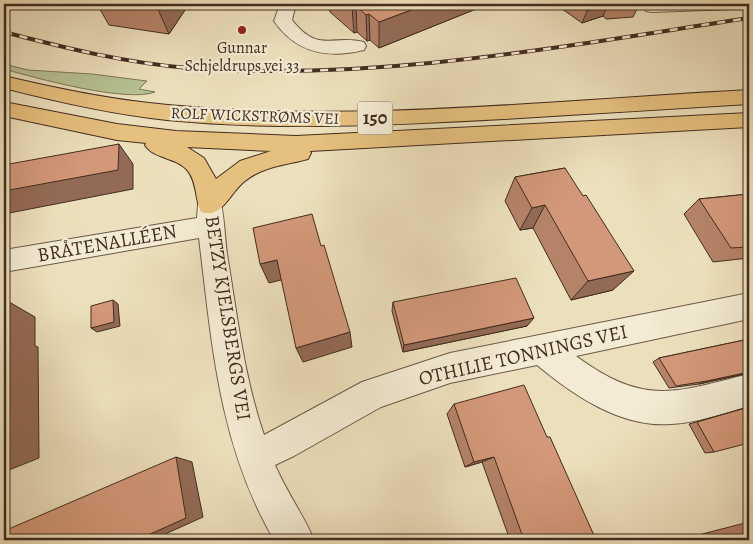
<svg xmlns="http://www.w3.org/2000/svg" width="753" height="544" viewBox="0 0 753 544" font-family="Alegreya,serif">
  <style>
    .green { fill: #b6c292; stroke: #7c7759 }
    .lines { fill: none; stroke-linecap: round; stroke-linejoin: round }
    .minor-casing { stroke: #6d5947; stroke-width: 2 }
    .highway-casing { stroke: #432c20; stroke-width: 2 }
    .minor { fill: #f3ebd3; fill-rule: evenodd }
    .highway { fill: #e6c07e; fill-rule: evenodd }
    .rail-casing { stroke: #432c20; stroke-width: 4 }
    .rail { stroke: #f3ebd3; stroke-width: 2.5; stroke-dasharray: 8; stroke-linecap: butt }
    .wall { fill: #b58368; stroke: #432c20 }
    .shaded-wall { fill: #936a55; stroke: #432c20 }
    .building { fill: #d29879; stroke: #432c20 }
    .poi-dot { fill: #8f2418; stroke: #f3ebd3; stroke-width: 2 }
    .labels { text-anchor: middle; dominant-baseline: central; stroke-width: 4.5; stroke-linejoin: round; paint-order: stroke }
    .far-poi-label { font-size: 16px; fill: #432c20; stroke: #f3ebd3 }
    .far-street-label { font-size: 16px; fill: #432c20; stroke: #f3ebd3 }
    .shield { fill: #f3ebd3; stroke: #786556; stroke-width: 1 }
    .shield-label { font-size: 19px; font-weight: bold; fill: #432c20 }
    .street-label { font-size: 20px; fill: #432c20; stroke: #f3ebd3 }
  </style>
  <rect width="100%" height="100%" fill="#ece0bc"/>
  <filter id="stains"><feTurbulence type="fractalNoise" baseFrequency=".004" numOctaves="4"/><feColorMatrix values="0 0 0 0 .2 0 0 0 0 .09 0 0 0 0 .02 0 0 0 .5 -.17"/></filter>
  <radialGradient id="worn" r=".72"><stop offset=".6" stop-color="#630" stop-opacity="0"/><stop offset="1" stop-color="#630" stop-opacity=".3"/></radialGradient>
  <path class="green" d="M4,64l24,6 64,4 55,7 -8,8 16,3c-28,11 -120,-14 -151,-23z"/>
  <g class="lines">
    <g class="minor-casing">
      <g id="minor">
        <path d="M280,4h16l-4,16c27,34 39,14 72,22l2,4 -2,4c-37,9 -68,3 -90,-29z"/>
        <polygon points="646,4 743,4 740,8 734,9 652,12 646,11 643,7"/>
        <path d="M210,195l9,3c5,10 6,42 8,56 10,60 17,123 37,181l98,-53 88,-29 299,-60v26l-173,37c68,50 97,37 173,18v32c-25,7 -52,17 -78,18 -50,4 -98,-29 -134,-59l-87,18 -69,24 -87,49 -19,9c11,26 28,49 39,75h-40c-55,-95 -62,-195 -75,-302l-195,34v-22l193,-32 1,-13 3,-7z"/>
      </g>
    </g>
    <g class="highway-casing">
      <g id="highway">
        <path d="M4,76c54,13 108,24 164,29 193,18 388,-5 581,-15v14c-82,5 -163,10 -245,15 -112,6 -225,12 -337,1 -55,-6 -109,-18 -163,-32z"/>
        <path d="M4,102l113,22 59,7 120,5 453,-23v14l-439,24 1,2 -3,6c-21,6 -45,7 -63,22 -16,12 -22,38 -44,31 -6,-13 -4,-30 -13,-41 -11,-14 -35,-12 -43,-26l1,-2 -29,-3 -113,-24zM187,147l84,4 -31,10 -24,18 -12,-21z"/>
      </g>
    </g>
    <use href="#minor" class="minor"/>
    <use href="#highway" class="highway"/>
    <g class="rail-casing">
      <path id="rail" d="M4,32c61,16 122,31 185,36 188,14 375,-22 560,-50"/>
    </g>
    <use href="#rail" class="rail"/>
  </g>
  <g class="wall">
    <polygon points="97,4 189,4 169,34 109,25"/>
    <polygon points="329,4 482,4 481,7 379,48 370,40 367,41 357,32 354,33 330,12"/>
    <polygon points="555,4 638,4 639,5 633,17 606,19 603,16 582,23"/>
    <polygon points="565,168 613,290 571,300 533,228 520,230 505,201 515,177"/>
    <polygon points="749,194 749,258 713,262 684,214 699,199"/>
    <polygon points="393,302 527,326 403,352 392,311"/>
    <polygon points="749,339 749,373 699,384 669,388 653,362 659,358"/>
    <polygon points="454,404 547,437 596,540 510,540 482,462 465,467 447,414"/>
    <polygon points="749,407 714,452 705,453 689,424"/>
    <polygon points="749,522 749,540 679,540"/>
  </g>
  <g class="shaded-wall">
    <polygon points="157,4 189,4 169,34 156,5"/>
    <polygon points="427,4 482,4 481,7 379,48 379,22"/>
    <polygon points="608,4 603,16 582,23 587,11"/>
    <polygon points="356,6 357,32 354,33 352,7"/>
    <polygon points="369,14 370,40 367,41 366,15"/>
    <polygon points="119,144 133,164 133,189 4,214 4,191"/>
    <polygon points="545,205 533,228 520,230 532,208"/>
    <polygon points="277,260 285,279 269,283 260,264"/>
    <polygon points="634,271 613,290 571,300 588,281"/>
    <polygon points="4,299 35,317 35,346 38,347 39,458 4,472"/>
    <polygon points="113,300 118,304 120,326 97,332 91,328"/>
    <polygon points="534,318 527,326 403,352 404,345"/>
    <polygon points="350,332 352,347 303,362 296,348"/>
    <polygon points="749,372 749,373 699,384 707,381"/>
    <polygon points="176,457 192,462 203,517 152,540 137,540"/>
    <polygon points="494,457 482,462 465,467 474,462"/>
  </g>
  <g class="building">
    <polygon points="348,4 427,4 379,22 369,14 366,15 356,6 352,7"/>
    <polygon points="577,4 638,4 639,5 611,8 608,4 587,11"/>
    <polygon points="119,144 118,170 4,191 4,165"/>
    <polygon points="565,168 583,196 586,195 634,271 588,281 545,205 532,208 515,177"/>
    <polygon points="749,194 749,247 731,248 699,199"/>
    <polygon points="312,214 321,246 324,245 350,332 296,348 277,260 260,264 253,228"/>
    <polygon points="516,278 534,318 404,345 393,302"/>
    <polygon points="113,300 114,322 91,328 91,306"/>
    <polygon points="6,332 4,403 4,333"/>
    <polygon points="749,339 749,372 707,381 676,386 659,358"/>
    <polygon points="524,385 547,437 550,437 596,540 524,540 494,457 474,462 454,404"/>
    <polygon points="749,407 749,443 714,452 697,422"/>
    <polygon points="176,457 186,518 137,540 4,540 4,531"/>
    <polygon points="749,533 749,540 720,540"/>
  </g>
  <circle class="poi-dot" cx="242" cy="30" r="5"/>
  <g class="labels">
    <g class="far-poi-label">
      <text x="242" y="48">Gunnar<tspan x="242" dy="18">Schjeldrups vei 33</tspan></text>
    </g>
    <g class="far-street-label">
      <text transform="translate(255 116) rotate(2)">ROLF WICKSTRØMS VEI</text>
    </g>
    <rect class="shield" x="357.5" y="101.5" width="35" height="33" rx="4"/>
    <g class="shield-label">
      <text x="375" y="118">150</text>
    </g>
    <g class="street-label">
      <text transform="translate(107 243) rotate(-10)">BRÅTENALLÉEN</text>
      <text transform="translate(228 318) rotate(81)">BETZY KJELSBERGS VEI</text>
      <text transform="translate(523 355) rotate(-13)">OTHILIE TONNINGS VEI</text>
    </g>
  </g>
  <rect width="753" height="544" fill="none" stroke="#ece0bc" stroke-width="20"/>
  <rect x="5" y="5" width="743" height="534" fill="none" stroke="#432c20" stroke-width="2.5"/>
  <rect x="10" y="10" width="733" height="524" fill="none" stroke="#432c20"/>
  <rect width="100%" height="100%" filter="url(#stains)"/>
  <rect width="100%" height="100%" fill="url(#worn)"/>
</svg>
